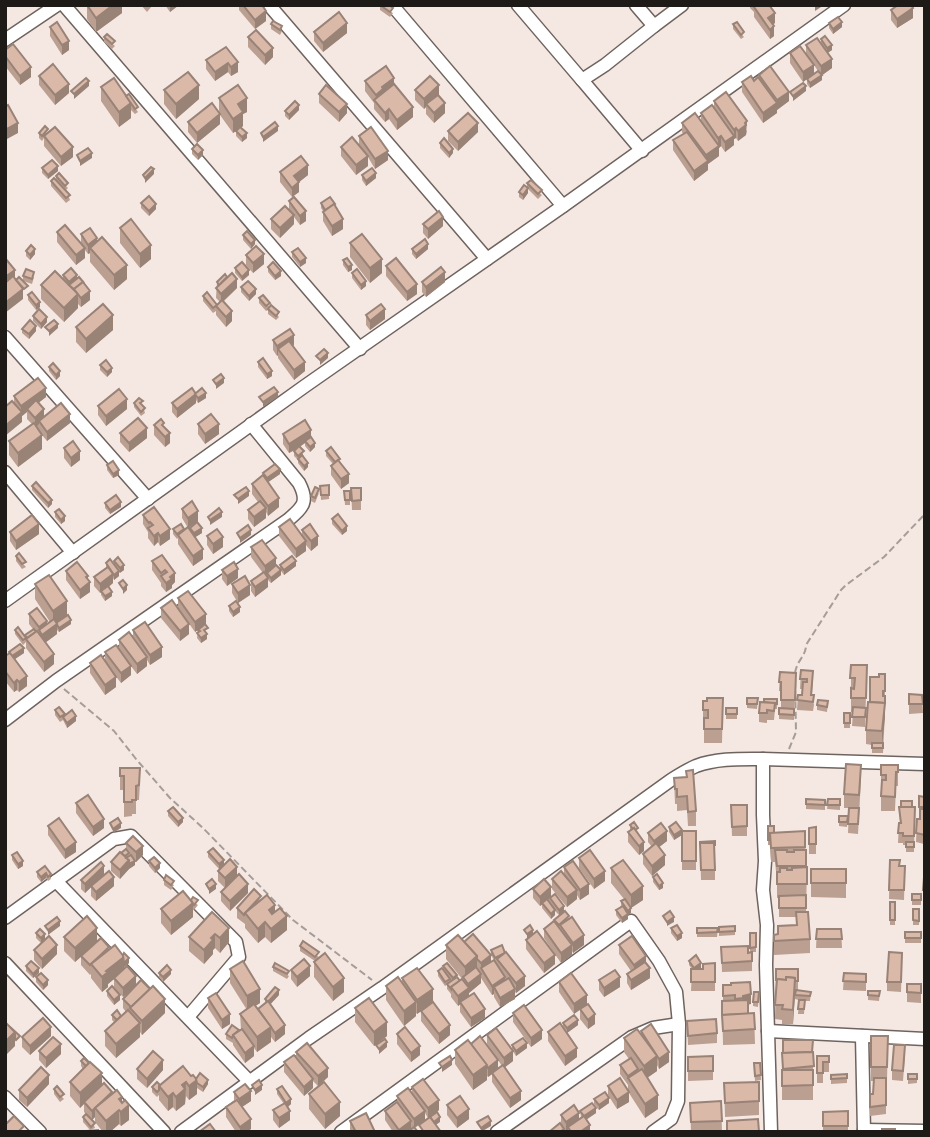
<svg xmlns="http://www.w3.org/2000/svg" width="930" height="1137" viewBox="0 0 930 1137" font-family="'Sofia Sans Condensed',sans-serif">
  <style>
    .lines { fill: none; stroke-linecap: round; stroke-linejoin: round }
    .minor-casing { stroke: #6e635e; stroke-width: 15 }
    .path { stroke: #a69c98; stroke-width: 2; stroke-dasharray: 7 3.5; stroke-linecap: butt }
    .minor { stroke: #fff; stroke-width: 12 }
    .wall { fill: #bb9f91; fill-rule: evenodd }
    .shaded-wall { fill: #998276 }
    .building { fill: #dab9a9; stroke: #998276; stroke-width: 2 }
  </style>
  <rect width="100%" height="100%" fill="#f5e8e3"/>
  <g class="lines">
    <g class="minor-casing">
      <g id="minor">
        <polyline points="64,5 360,349"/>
        <polyline points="269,5 487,259"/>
        <polyline points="392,5 563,206"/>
        <polyline points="518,5 582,80 605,65 654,26 682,5"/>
        <polyline points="636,5 654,26"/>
        <polyline points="5,40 57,5"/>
        <polyline points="582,80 642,151"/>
        <polyline points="5,337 148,499"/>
        <polyline points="5,472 73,553"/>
        <polyline points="5,601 305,386 563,206 844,5"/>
        <path d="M5,720l51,-39 232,-161c15,-13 21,-18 11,-37l-48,-59"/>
        <polyline points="763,759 763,815 765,861 763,890 767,925 766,965 771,1132"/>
        <polyline points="56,881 249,1081"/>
        <polyline points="5,918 114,839 131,836 236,942 239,957 188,1017"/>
        <polyline points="5,963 164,1132"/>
        <polyline points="768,1031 925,1039"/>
        <polyline points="862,1036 864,1132"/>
        <polyline points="5,1097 40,1132"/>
        <polyline points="864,1130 925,1131"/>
        <path d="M181,1132l128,-94 73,-50 289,-208c8,-5 16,-10 25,-14 21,-8 45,-7 67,-7l162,5"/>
        <polyline points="341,1132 631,921 659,961 676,992 679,1024 678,1101 671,1119 653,1132"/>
        <polyline points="497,1132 632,1037 653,1028 679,1024"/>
      </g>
    </g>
    <g class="path">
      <path d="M795,673c2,-13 11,-17 11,-28l35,-55 5,-5 38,-28 41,-43"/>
      <polyline points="64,689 114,731 136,759 170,798 203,828 293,920 372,980"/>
      <polyline points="789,749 796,732 795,679"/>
    </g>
    <use href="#minor" class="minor"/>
  </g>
  <g class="wall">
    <polygon points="87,5 122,5 122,13 96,32 87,19"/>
    <polygon points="141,5 152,5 152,6 147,12"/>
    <polygon points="165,5 179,5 170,12"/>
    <polygon points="239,5 262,5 266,21 255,29 239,10"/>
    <polygon points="380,5 393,13 390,17 380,10"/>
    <polygon points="750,5 769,5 775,23 773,24 774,36 770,39 754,17 754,12 750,8"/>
    <polygon points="891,10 913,18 897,28 891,20"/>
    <polygon points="829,23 842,27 833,34 829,28"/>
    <polygon points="271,24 282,31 280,35 271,29"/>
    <polygon points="733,24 744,37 741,39 733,29"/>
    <polygon points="50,27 69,50 62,55 50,36"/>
    <polygon points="314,32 347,33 323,52 314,41"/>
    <polygon points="104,37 115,46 112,49 104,42"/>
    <polygon points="248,37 273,57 265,65 248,47"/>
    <path d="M821,39l11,11 -4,3 4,15 -10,7v5l-12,8 -3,-4v-5l-4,3 -13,-19v-10l16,1v-9l15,-2zM814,65l4,6 -4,3z"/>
    <polygon points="226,47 238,72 231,76 228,72 215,81 206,69 206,60"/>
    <polygon points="5,50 31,77 20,85 5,66"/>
    <polygon points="759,75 789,101 777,110 777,109 777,113 763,123 742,92 742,82 754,81 759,79"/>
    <polygon points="39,76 69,93 55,105 39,85"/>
    <polygon points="114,78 138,112 135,114 131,110 131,118 119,127 101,101 101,87"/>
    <polygon points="365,81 394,84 413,117 397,130 389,119 385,122 374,109 374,103 365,91"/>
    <polygon points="164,90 199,99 176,119 164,104"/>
    <polygon points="415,90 439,95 445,113 434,123 426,114 426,107 424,109 415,100"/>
    <polygon points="319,94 347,113 339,122 319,103"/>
    <polygon points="219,98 247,112 243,114 243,126 241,128 247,138 242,142 236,136 236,131 233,133 220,115 220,124 197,143 188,132 188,122 219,112"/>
    <polygon points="714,101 747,131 746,135 738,141 736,138 734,139 734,145 725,152 721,146 719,148 719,156 708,164 708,170 694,181 673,150 673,140 683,134 682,132 682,123 701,120 701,113 714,108"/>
    <polygon points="299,110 289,120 285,116 285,111"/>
    <polygon points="448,131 478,132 458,151 448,141"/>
    <polygon points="39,133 48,133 73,157 61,166 44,146 44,138 42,141 39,138"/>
    <polygon points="359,136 388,160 375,169 368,157 368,166 356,175 341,156 341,147 359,145"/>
    <polygon points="440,143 453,153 449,158 440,148"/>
    <polygon points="192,149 203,155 198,160 192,154"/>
    <polygon points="42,168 58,171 48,179 42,173"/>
    <polygon points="280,172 308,175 299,182 299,192 292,197 280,182"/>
    <polygon points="362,175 376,178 366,186 362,180"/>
    <polygon points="56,176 68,188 66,190 70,200 66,203 51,186 51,181 56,180"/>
    <polygon points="527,183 542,195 538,199 528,189 528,193 523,200 519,197 519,192 527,187"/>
    <polygon points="289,201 306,221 300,225 294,217 294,224 280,238 271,229 271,219 289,210"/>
    <polygon points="141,203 156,209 149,216 141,208"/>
    <polygon points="321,203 343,229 332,236 323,221 323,211 321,208"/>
    <polygon points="423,224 443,226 428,239 423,233"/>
    <polygon points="120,228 151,259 140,268 120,243"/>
    <polygon points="57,232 81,244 81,234 97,242 127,279 114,290 90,262 90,253 88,254 85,250 85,258 76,265 57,242"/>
    <polygon points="243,235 255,244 251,249 243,240"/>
    <polygon points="350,243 382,273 370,283 350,257"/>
    <polygon points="412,249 428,249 416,259 412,254"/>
    <polygon points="26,251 35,254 30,260 26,256"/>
    <polygon points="292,252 306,263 300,267 292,257"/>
    <polygon points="246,255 264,264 253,273 246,265"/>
    <polygon points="343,260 352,270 348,272 343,265"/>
    <polygon points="386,266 417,294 407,301 386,276"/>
    <polygon points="268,267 281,276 275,280 268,272"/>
    <polygon points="235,268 249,275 242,281 235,273"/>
    <polygon points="352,273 366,286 361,290 352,278"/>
    <polygon points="63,275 77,278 90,300 81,307 78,304 78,308 64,322 41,299 41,285 63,279"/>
    <polygon points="23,276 34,277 32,284 23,281"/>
    <polygon points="217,282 237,288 224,301 232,321 226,327 216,315 216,311 213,313 203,301 203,296 217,305 220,302 216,298"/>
    <polygon points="422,282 445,282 426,297 422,292"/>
    <polygon points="241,287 256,294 249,301 241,292"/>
    <polygon points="28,295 40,307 36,310 28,300"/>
    <polygon points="259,298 270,307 279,317 276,320 268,314 268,310 266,311 259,303"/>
    <polygon points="366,315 385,319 370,330 366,325"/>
    <polygon points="33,316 47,322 41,329 33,321"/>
    <polygon points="76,327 113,330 86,353 76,342"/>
    <polygon points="22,329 36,331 29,339 22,333"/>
    <polygon points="273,340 294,345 293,346 305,371 294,380 278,358 278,355 277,356 273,350"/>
    <polygon points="258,362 272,376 267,379 258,367"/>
    <polygon points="100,365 112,372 107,377 100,370"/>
    <polygon points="49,367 60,376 56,380 49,371"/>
    <polygon points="196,393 206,398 198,403 196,400 196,403 177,418 172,412 172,403"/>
    <polygon points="14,396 46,397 38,403 44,417 70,423 47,441 42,435 42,449 18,467 9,455 9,441 32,424 27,419 27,412 22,416 22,422 14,403"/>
    <polygon points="134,403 143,406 145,413 141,416 134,407"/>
    <polygon points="98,406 127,409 106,426 98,415"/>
    <polygon points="198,424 219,434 205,444 198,434"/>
    <polygon points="154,425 164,427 170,443 165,447 154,435"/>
    <polygon points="120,433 147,438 129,452 120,442"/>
    <polygon points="283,434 311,437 315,447 310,452 305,446 305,443 300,447 308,467 304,471 298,463 298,460 294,456 294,451 295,450 289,453 283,444"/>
    <polygon points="64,448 80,460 71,467 64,458"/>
    <polygon points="326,451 340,463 349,483 341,489 331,475 331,466 333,464 326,456"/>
    <polygon points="107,465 119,475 113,478 107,470"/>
    <polygon points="263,473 280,474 268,482 279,507 268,516 266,512 266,518 254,527 248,519 248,510 258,502 252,494 252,484 263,475"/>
    <polygon points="329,485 329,499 321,500 320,486"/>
    <polygon points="32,486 52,504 48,508 32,490"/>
    <polygon points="351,488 361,488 361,510 352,510"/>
    <polygon points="344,491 350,491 350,505 345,505"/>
    <polygon points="319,493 315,503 311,501 311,496"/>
    <polygon points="105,503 121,507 110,514 105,508"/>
    <polygon points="182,509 198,521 188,528 182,518"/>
    <polygon points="55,512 65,521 61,524 55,517"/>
    <polygon points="143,515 170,539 160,546 158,542 154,546 148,538 148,532 143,524"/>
    <polygon points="332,519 347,531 342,535 332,524"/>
    <polygon points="279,527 302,536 302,530 318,545 311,551 306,545 306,551 296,558 279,536"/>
    <polygon points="190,528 202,533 195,537 203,559 193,566 178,544 178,538 177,539 173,534 173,529 190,531"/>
    <polygon points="10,532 39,534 16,550 10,541"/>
    <polygon points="207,536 223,547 213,554 207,545"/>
    <polygon points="251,547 280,569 280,565 296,566 284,575 281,571 281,575 271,583 268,580 268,587 255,597 251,591 251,581 263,573 251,557"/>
    <polygon points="162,555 175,582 172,585 172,588 166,592 161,586 161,583 152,570 152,561"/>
    <polygon points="16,556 26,567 22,569 16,561"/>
    <polygon points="114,561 124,570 119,573 119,576 114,580 113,578 113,583 109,587 112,596 105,601 101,595 101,592 100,593 94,586 94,577 106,568 106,563 114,564"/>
    <polygon points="222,570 238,578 227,586 222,579"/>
    <polygon points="66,571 88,580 90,592 80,599 66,580"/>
    <polygon points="35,584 67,615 71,624 59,632 57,630 57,634 45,643 54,664 44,672 26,648 26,642 23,645 15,634 15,630 25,636 33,629 29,624 29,614 47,625 50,622 35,599"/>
    <polygon points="232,584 250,595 238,603 232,593"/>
    <polygon points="178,598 206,624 195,632 178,608"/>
    <polygon points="229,606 240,612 233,617 229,611"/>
    <polygon points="161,608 189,634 180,641 161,618"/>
    <polygon points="133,630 162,657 150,665 147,660 147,666 137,674 131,666 131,675 121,683 105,662 105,652 119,649 119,640 133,638"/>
    <polygon points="198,630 208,633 207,634 207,639 201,643 197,638"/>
    <polygon points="9,652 24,653 15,659 27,686 19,692 17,690 14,692 5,681 5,656 9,654"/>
    <polygon points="90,663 116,687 105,695 90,673"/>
    <polygon points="851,665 867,665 865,727 852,726 853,712 851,712"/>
    <polygon points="801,670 813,680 812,695 814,705 813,711 797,710 798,695 802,695 802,689 800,689"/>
    <polygon points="780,672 796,673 794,720 779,719 779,708 781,708 781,691 779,691"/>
    <polygon points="885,674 885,713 883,753 872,753 872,745 866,744 866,730 870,702 879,677"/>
    <polygon points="909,694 922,695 923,713 909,714"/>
    <polygon points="723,698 722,743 704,743 704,724 703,724 703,701"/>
    <polygon points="747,698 758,698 757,709 747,708"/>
    <polygon points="777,699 777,709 775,709 774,720 767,720 767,723 759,722 759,713 764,702"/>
    <polygon points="828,701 827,712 817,710 817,705"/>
    <polygon points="737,708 737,719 726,719 726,714"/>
    <polygon points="55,710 76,721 67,728 63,720 60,722 55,715"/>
    <rect x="844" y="713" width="6" height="15"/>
    <polygon points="881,765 898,765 898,786 896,786 895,811 881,811"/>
    <polygon points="120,768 140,782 139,800 136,800 136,814 132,814 132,816 124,817 124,790 120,790"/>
    <polygon points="674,778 696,811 696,826 688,826 687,810 677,811 677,804 675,804"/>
    <polygon points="861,779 858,834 848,833 849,808 844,808 844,794"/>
    <polygon points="919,796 925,797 925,852 924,844 916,842 917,819 920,819"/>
    <polygon points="806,799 825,800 825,810 806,809"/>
    <polygon points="828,799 840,799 840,810 827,809"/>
    <polygon points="76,803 104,828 93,836 76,813"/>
    <polygon points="731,805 747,805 747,836 732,836"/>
    <polygon points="899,807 915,807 914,852 906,852 906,845 903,845 903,843 898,843 899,823 900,823"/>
    <polygon points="168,811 183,822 178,827 168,816"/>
    <polygon points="839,816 848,816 847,827 839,826"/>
    <polygon points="630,825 638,832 644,851 639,855 628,842 628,832 630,831"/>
    <polygon points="48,826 76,852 65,859 48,835"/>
    <polygon points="768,826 774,833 805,831 806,867 807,867 806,912 810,939 810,953 774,955 774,935 778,934 796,925 796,917 779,917 779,898 777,898 777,880 775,862 771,862 770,845 768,845"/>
    <polygon points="669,827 682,831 696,831 696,870 682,870 682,835 674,840 669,832"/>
    <polygon points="816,827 816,854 809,854 809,828"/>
    <polygon points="648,833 667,841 659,847 665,865 652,876 643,864 643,854 652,847 648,842"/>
    <polygon points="715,841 715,880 701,880 700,842"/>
    <polygon points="126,843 143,855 136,862 135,861 135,865 129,869 120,879 111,871 111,862 126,849"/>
    <polygon points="208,852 224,864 237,876 248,893 230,911 221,901 221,892 225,888 218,881 218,871 219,869 208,857"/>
    <polygon points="12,855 23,866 18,869 12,860"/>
    <polygon points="579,858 605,881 594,889 579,868"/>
    <polygon points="890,860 899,866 905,866 904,900 889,899"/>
    <polygon points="149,861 160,868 155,873 149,866"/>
    <polygon points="45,866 51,879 48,881 46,878 41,882 37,877 37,872"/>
    <polygon points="564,867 589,894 580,900 577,895 577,899 567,907 552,889 552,879 564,875"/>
    <polygon points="611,868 643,900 631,908 631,913 628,915 628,919 622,923 616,915 616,910 621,906 621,901 624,899 611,883"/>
    <polygon points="811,869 846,869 846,898 811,897"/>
    <polygon points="653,877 663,888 659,890 653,882"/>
    <polygon points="81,880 114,886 96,901 91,896 91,887 85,893 81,889"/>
    <polygon points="164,880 174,885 171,890 164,885"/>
    <polygon points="533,889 551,897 564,911 559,915 555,911 555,915 551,919 542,908 542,905 540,906 533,898"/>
    <rect x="912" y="894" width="9" height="11"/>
    <polygon points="261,899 275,911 287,930 271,943 265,937 258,943 245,928 245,924 237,918 237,908"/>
    <polygon points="191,900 198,905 194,910 193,910 193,917 171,935 161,923 161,909"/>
    <rect x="890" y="902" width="5" height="23"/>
    <rect x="913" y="909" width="6" height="16"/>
    <polygon points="212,912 229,942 220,953 215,948 213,950 213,954 204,964 189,951 189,937"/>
    <polygon points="569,918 584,945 573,953 572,951 572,955 561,963 544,938 544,929"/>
    <polygon points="735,926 735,935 719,936 719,927"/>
    <polygon points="671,928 682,938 677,941 671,933"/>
    <polygon points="697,928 718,928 717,937 697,937"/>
    <polygon points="817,929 841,929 842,948 816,948"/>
    <rect x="905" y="932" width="16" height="11"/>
    <polygon points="36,933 45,934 41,943 36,938"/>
    <rect x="750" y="933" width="6" height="19"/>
    <polygon points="64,937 97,941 129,963 124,967 124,969 136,985 165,1013 142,1035 140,1032 140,1037 116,1058 105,1046 105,1031 114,1022 112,1020 112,1015 121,1016 126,1012 123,1008 123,999 131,990 123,997 114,987 114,979 108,984 108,987 102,992 91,978 91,974 90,975 81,965 81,957 75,962 64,951"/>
    <polygon points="526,940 555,964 544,973 526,949"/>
    <polygon points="464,942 491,962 494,960 491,955 491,950 505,952 525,986 516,993 515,992 515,999 500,1007 494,997 494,994 492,995 481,978 481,983 469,993 469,997 485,1018 471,1027 460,1012 460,1004 458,1006 451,997 451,994 447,989 447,985 445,986 438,976 438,971 443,969 443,966 460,981 463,980 446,959 446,945"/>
    <polygon points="619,945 646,963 650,978 631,990 627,983 627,974 631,971 619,954"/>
    <polygon points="300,946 319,957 316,960 344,992 333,1001 314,977 314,962 315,961 300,951"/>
    <polygon points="721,947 752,952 752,971 722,972"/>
    <polygon points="34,950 57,954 42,969 34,960"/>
    <polygon points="689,961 701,968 699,969 703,969 715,963 715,991 691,991 692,969 689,965"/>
    <polygon points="902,962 901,992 887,991 887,982"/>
    <polygon points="26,966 39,973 33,978 26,971"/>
    <polygon points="273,967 289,976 287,979 273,971"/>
    <polygon points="230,969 260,1003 255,1006 258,1009 265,1004 265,999 279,995 270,1004 285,1034 275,1042 271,1037 271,1042 257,1052 254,1048 254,1056 245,1063 233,1045 233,1043 226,1039 226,1034 241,1029 240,1014 247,1010 230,983"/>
    <polygon points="776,969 798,969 798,990 811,992 810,1001 805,1001 804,1014 798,1014 799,1000 795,999 795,990 793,1024 782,1024 782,1020 775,1019"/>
    <polygon points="291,970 310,976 297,987 291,979"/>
    <polygon points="159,973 171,974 163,982 159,977"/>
    <polygon points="844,973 866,974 866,991 843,990"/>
    <polygon points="36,977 48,985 43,990 36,982"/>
    <polygon points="402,978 433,1003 450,1035 439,1044 421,1021 421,1011 425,1008 417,1014 416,1013 416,1016 404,1026 386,1000 386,986 402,982"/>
    <polygon points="599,980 620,987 604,997 599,990"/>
    <polygon points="559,982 587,1004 595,1024 588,1029 580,1019 580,1009 574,1014 559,992"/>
    <polygon points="907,984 921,984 921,1003 907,1002"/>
    <polygon points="723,985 751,1004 748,1004 748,1014 754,1013 755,1044 723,1045 722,1001 723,1001"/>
    <polygon points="107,991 120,1000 114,1005 107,996"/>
    <polygon points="868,991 880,991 879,1001 868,1000"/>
    <polygon points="759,992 758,1007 753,1006 753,1002"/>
    <polygon points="208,998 230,1024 222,1029 208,1008"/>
    <polygon points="355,1008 387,1036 374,1046 355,1022"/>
    <polygon points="513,1013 542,1039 531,1047 513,1022"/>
    <polygon points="687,1021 717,1033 717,1043 688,1045"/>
    <polygon points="563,1023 578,1025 567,1033 563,1027"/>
    <polygon points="641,1031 669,1062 659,1069 657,1065 657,1071 647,1078 658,1109 645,1118 629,1093 629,1102 617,1109 608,1095 608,1086 628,1091 628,1085 620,1074 620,1065 629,1059 624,1052 624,1038 641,1033"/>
    <polygon points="548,1032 577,1057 565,1066 548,1041"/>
    <polygon points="397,1034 420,1055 411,1062 397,1044"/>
    <polygon points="487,1035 513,1061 505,1067 521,1100 510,1108 492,1082 492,1074 488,1077 487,1076 487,1080 473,1090 455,1064 455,1050 471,1044 498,1069 502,1066 487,1044"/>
    <polygon points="51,1036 30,1055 22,1047 22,1037"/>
    <polygon points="871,1036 888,1036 887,1081 886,1081 886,1114 870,1116 870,1094 873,1094 874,1081 871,1081"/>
    <polygon points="512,1045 527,1048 516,1056 512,1050"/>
    <polygon points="39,1051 61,1054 46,1068 39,1060"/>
    <polygon points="296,1052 328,1077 318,1086 313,1081 313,1088 304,1096 284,1072 284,1062 296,1058"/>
    <polygon points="813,1052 813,1100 782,1100 782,1053"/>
    <polygon points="905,1055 903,1081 892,1080 892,1070"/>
    <polygon points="713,1056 713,1080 688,1081 688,1057"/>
    <polygon points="817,1056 829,1056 829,1072 823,1072 823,1083 817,1083"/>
    <polygon points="81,1061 102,1085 122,1102 129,1120 121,1126 119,1124 110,1132 103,1132 95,1122 95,1117 92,1120 95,1128 90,1130 83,1122 83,1117 86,1114 84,1112 84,1104 80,1108 70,1096 70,1082 83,1069 81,1066"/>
    <polygon points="754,1063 760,1063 761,1080 755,1081"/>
    <polygon points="137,1069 163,1070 147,1088 137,1079"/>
    <polygon points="847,1074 847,1083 831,1084 831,1075"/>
    <polygon points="908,1074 917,1074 917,1083 908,1084"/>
    <polygon points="191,1076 208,1084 203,1092 197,1088 197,1094 189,1100 186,1096 185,1104 176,1111 173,1107 168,1111 159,1100 159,1095 157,1097 152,1092 152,1087"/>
    <polygon points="759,1082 759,1115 725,1117 724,1083"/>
    <polygon points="49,1084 27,1107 19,1100 19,1090"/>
    <polygon points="412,1087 439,1110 428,1118 425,1113 425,1120 415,1128 418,1132 393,1132 385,1120 385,1111 397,1102 397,1096 412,1094"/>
    <polygon points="54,1089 64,1099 60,1102 54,1094"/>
    <polygon points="277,1089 291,1104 288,1107 290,1120 279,1128 273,1120 273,1110 284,1104 277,1094"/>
    <polygon points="234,1092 251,1101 242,1107 251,1129 246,1132 236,1132 226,1117 226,1107 234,1101"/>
    <polygon points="309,1094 340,1116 325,1129 309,1109"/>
    <polygon points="594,1099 609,1103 599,1110 594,1104"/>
    <polygon points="721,1101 722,1132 691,1132 690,1103"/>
    <polygon points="447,1105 469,1119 457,1128 447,1115"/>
    <polygon points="580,1111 596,1113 586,1120 590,1132 566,1132 561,1124 561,1115 579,1119 581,1117"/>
    <polygon points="848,1111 848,1132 823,1132 823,1112"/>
    <polygon points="350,1121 375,1132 350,1132"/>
  </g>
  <g class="shaded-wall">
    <polygon points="113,5 122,5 122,13 96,32 96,18"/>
    <polygon points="170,5 179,5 170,12"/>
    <polygon points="815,5 824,5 815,11"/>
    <polygon points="913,8 913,18 897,28 897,19"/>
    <polygon points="266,11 266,21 255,29 255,20"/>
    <polygon points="775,13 775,23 768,28 768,18"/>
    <polygon points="842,22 842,27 833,34 833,29"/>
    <polygon points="347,23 347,33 323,52 323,43"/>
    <polygon points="774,26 774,36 770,39 770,30"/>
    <polygon points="69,41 69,50 62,55 62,45"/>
    <polygon points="832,45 832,50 827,53 827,48"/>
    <polygon points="273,48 273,57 265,65 265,55"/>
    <polygon points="832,59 832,68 821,76 821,66"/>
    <polygon points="238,62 238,72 231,76 231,67"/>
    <polygon points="228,63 228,72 215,81 215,72"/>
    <polygon points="814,65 814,74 803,82 803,72"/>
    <polygon points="31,67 31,77 20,85 20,76"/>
    <polygon points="822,75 822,80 810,88 810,83"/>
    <polygon points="394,78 394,87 376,102 376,95 382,87"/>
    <polygon points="89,81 89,86 74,99 74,94"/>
    <polygon points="69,84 69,93 55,105 55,95"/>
    <polygon points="199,85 199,99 176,119 176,104"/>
    <polygon points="439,85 439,95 427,106 426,104 426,107 424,109 424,99"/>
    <polygon points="806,86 806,91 793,101 793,96"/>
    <polygon points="789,92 789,101 777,110 777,100"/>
    <polygon points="247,98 247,112 243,114 243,126 233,133 233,119 238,104"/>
    <polygon points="131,103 131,118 119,127 119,112"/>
    <polygon points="445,103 445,113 434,123 434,113"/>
    <polygon points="777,103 777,113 763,123 763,113"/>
    <polygon points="347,104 347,113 339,122 339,112"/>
    <polygon points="299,105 299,110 289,120 289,115"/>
    <polygon points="413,107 413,117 397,130 397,120"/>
    <polygon points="389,109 389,119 385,122 385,113"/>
    <polygon points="220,114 220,124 197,143 197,133"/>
    <polygon points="747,121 746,135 738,141 738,131"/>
    <polygon points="18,123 18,133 7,139 7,129"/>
    <polygon points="478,123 478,132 458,151 458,142"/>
    <polygon points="278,126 278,131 263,142 263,137"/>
    <polygon points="736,128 736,138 734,139 734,145 725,152 725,142 734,136 734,130"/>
    <polygon points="247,133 247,138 242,142 242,137"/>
    <polygon points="721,136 721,146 719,148 719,156 708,164 708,170 694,181 694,171 706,162 706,155 718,147 718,138"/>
    <polygon points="73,147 73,157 61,166 61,157"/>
    <polygon points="453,149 453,153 449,158 449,153"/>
    <polygon points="203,150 203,155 198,160 198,155"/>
    <polygon points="388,151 388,160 375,169 375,159"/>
    <polygon points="92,153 92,158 80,166 80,161"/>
    <polygon points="368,156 368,166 356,175 356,165"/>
    <polygon points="308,165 308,175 294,186 294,176"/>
    <polygon points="58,166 58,171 48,179 48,175"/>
    <polygon points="154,169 154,174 145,183 145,178"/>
    <polygon points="376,173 376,178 366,186 366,181"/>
    <polygon points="299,182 299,192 292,197 292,188"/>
    <polygon points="528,188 528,193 523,200 523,195"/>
    <polygon points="156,204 156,209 149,216 149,211"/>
    <polygon points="306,211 306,221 300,225 300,216"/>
    <polygon points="294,215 294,224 280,238 280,228"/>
    <polygon points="443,217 443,226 428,239 428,229"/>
    <polygon points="343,219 343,229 332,236 332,226"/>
    <polygon points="97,238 97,248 90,248 90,253 88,254 88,245"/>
    <polygon points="255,240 255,244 251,249 251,244"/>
    <polygon points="428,244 428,249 416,259 416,254"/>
    <polygon points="151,245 151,259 140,268 140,254"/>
    <polygon points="85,248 85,258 76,265 76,255"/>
    <polygon points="35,249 35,254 30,260 30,255"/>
    <polygon points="264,254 264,264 253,273 253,263"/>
    <polygon points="306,258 306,263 300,267 300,262"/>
    <polygon points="382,259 382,273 370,283 370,268"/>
    <polygon points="127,265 127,279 114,290 114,275"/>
    <polygon points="352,265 352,270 348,272 348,267"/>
    <polygon points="15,270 15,279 5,287 5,277"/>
    <polygon points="249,270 249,275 242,281 242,277"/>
    <polygon points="281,271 281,276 275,280 275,276"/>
    <polygon points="445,272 445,282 426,297 426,287"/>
    <polygon points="77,275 77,280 69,286 69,282"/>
    <polygon points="237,279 237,288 221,303 221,294"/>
    <polygon points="366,281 366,286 361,290 361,285"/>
    <polygon points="417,284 417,294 407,301 407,292"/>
    <polygon points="23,289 23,299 5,313 5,303"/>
    <polygon points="256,289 256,294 249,301 249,296"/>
    <polygon points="90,291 90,300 81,307 81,298"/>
    <polygon points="78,294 78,308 64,322 64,308"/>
    <polygon points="40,302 40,307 36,310 36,305"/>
    <polygon points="385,309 385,319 370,330 370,321"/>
    <polygon points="232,311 232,321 226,327 226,317"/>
    <polygon points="113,315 113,330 86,353 86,339"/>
    <polygon points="47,317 47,322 41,329 41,324"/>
    <polygon points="58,324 58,328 49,336 49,331"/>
    <polygon points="36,326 36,331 29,339 29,334"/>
    <polygon points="294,335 294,345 281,353 278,349 278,355 277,356 277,346"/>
    <polygon points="328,353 328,358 320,365 320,360"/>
    <polygon points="305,362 305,371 294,380 294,370"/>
    <polygon points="112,368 112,372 107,377 107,372"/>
    <polygon points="60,371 60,376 56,380 56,375"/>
    <polygon points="272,371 272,376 267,379 267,374"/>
    <polygon points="224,378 224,383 216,389 216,384"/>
    <polygon points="46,388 46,397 28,411 27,409 27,412 22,416 22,422 5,436 5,426 21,412 21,406"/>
    <polygon points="278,392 278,397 263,407 263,402"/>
    <polygon points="206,393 206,398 198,403 198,398"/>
    <polygon points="196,394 196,403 177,418 177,409"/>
    <polygon points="127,399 127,409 106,426 106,416"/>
    <polygon points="44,409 44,419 39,421 39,424 35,428 35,418"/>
    <polygon points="70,414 70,423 47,441 47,432"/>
    <polygon points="219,424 219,434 205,444 205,434"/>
    <polygon points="147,428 147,438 129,452 129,443"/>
    <polygon points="311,430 311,439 305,441 305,443 289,453 289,444"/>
    <polygon points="170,433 170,443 165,447 165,437"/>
    <polygon points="42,435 42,449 18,467 18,453"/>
    <polygon points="315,443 315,447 310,452 310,447"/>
    <polygon points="80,451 80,460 71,467 71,458"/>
    <polygon points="308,463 308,467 304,471 304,466"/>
    <polygon points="280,469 280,474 267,483 267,478"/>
    <polygon points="119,470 119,475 113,478 113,474"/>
    <polygon points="349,474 349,483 341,489 341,479"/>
    <polygon points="249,491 249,496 238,504 238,499"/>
    <polygon points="279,498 279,507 268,516 268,506"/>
    <polygon points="52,500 52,504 48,508 48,503"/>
    <polygon points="121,502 121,507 110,514 110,510"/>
    <polygon points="266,508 266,518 254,527 254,517"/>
    <polygon points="198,511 198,521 188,528 188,518"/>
    <polygon points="222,512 222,517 210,525 210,520"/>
    <polygon points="65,516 65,521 61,524 61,520"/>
    <polygon points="39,524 39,534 16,550 16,541"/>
    <polygon points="347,526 347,531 342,535 342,531"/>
    <polygon points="202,528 202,533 194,538 194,533"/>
    <polygon points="170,529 170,539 160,546 160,536"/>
    <polygon points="251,530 251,535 240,543 240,538"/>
    <polygon points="158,533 158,542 154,546 154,536"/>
    <polygon points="318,536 318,545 311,551 311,541"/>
    <polygon points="223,537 223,547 213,554 213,544"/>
    <polygon points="306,541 306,551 296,558 296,549"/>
    <polygon points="203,549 203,559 193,566 193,556"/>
    <polygon points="276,558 276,568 265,576 265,566"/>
    <polygon points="296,561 296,566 284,575 284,570"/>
    <polygon points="124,565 124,570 120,573 120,568"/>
    <polygon points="238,569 238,578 227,586 227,576"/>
    <polygon points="281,570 281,575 271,583 271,578"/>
    <polygon points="119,571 119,576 114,580 114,575"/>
    <polygon points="175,573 175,582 172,585 172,588 166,592 166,583 170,577"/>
    <polygon points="113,574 113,583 100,593 100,584"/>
    <polygon points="88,576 88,584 90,582 90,592 80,599 80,590 86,577"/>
    <polygon points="268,578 268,587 255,597 255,587"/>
    <polygon points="127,585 127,590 123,594 123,589"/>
    <polygon points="250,585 250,595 238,603 238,593"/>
    <polygon points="112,592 112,596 105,601 105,596"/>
    <polygon points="67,601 67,615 53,625 53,611"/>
    <polygon points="240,607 240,612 233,617 233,612"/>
    <polygon points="206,614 206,624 195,632 195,622"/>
    <polygon points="71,620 71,624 59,632 59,628"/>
    <polygon points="47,621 47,631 39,630 39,637 39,627"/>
    <polygon points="57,624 57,634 42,645 42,635"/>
    <polygon points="189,624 189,634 180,641 180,631"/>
    <polygon points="207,634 207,639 201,643 201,638"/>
    <polygon points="162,647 162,657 150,665 150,655"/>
    <polygon points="24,648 24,653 12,661 12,656"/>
    <polygon points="54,654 54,664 44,672 44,662"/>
    <polygon points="147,657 147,666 137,674 137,664"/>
    <polygon points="131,666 131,675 121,683 121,673"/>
    <polygon points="27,676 27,686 19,692 19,682"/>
    <polygon points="116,677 116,687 105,695 105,685"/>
    <polygon points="17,680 17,690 14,692 14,683"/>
    <polygon points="885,703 885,717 882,746 882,731"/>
    <polygon points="76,716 76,721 67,728 67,723"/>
    <polygon points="183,818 183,822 178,827 178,822"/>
    <polygon points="104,819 104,828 93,836 93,827"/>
    <polygon points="121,823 121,828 113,833 113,829"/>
    <polygon points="682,830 682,835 674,840 674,835"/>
    <polygon points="667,831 667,841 654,851 654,841"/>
    <polygon points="76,842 76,852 65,859 65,850"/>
    <polygon points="644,842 644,851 639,855 639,846"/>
    <polygon points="143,846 143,855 136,862 136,852"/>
    <polygon points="665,855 665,865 652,876 652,866"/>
    <polygon points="129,860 135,861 135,865 129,869 120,879 120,870"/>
    <polygon points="224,860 224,865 219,869 219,864"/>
    <polygon points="23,861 23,866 18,869 18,864"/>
    <polygon points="160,863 160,868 155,873 155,868"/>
    <polygon points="104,866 104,875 85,893 85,884"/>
    <polygon points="237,867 237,876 225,888 225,878"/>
    <polygon points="605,871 605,881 594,889 594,879"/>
    <polygon points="46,873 46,878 41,882 41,877"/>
    <polygon points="114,877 114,886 96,901 96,892"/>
    <polygon points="663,883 663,888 659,890 659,886"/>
    <polygon points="216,884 216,889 209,894 209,889"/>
    <polygon points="248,884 248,893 230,911 230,901"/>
    <polygon points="589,884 589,894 580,900 580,890"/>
    <polygon points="643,886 643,900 631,908 631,913 628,915 628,919 622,923 622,918 628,915 628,911 631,909 631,895"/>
    <polygon points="551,887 551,897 540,906 540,897"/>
    <polygon points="577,890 577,899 567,907 567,897"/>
    <polygon points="193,903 193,917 171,935 171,921"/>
    <polygon points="275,905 275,919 269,910"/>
    <polygon points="564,906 564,911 559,915 559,910"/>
    <polygon points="555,910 555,915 551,919 551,914"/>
    <polygon points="287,916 287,930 271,943 271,929"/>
    <polygon points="674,917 674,922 667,926 667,922"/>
    <polygon points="60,921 60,926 48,935 48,930"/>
    <polygon points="265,922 265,937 258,943 258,929"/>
    <polygon points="97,928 97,942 75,962 75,948"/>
    <polygon points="229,928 229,942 220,953 220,938"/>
    <polygon points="533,930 533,935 527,939 527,934"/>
    <polygon points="682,933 682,938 677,941 677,936"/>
    <polygon points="45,934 45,939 41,943 41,938"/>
    <polygon points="215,934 215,948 213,950 213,954 204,964 204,950 211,938"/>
    <polygon points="584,935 584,945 573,953 573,943"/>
    <polygon points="57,945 57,954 42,969 42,959"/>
    <polygon points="572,945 572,955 561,963 561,953"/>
    <polygon points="491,955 491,965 481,968 481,973 481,963"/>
    <polygon points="555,955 555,964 544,973 544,963"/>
    <polygon points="477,956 477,971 465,979 465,967"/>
    <polygon points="646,956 646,965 634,974 634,965"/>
    <polygon points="124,957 124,971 108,984 108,987 102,992 102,977 106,971"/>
    <polygon points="129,958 129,963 124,967 124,963"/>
    <polygon points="701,963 701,968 694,973 694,968"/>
    <polygon points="310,966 310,976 297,987 297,977"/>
    <polygon points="39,968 39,973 33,978 33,974"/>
    <polygon points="650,968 650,978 631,990 631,980"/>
    <polygon points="171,970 171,974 163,982 163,977"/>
    <polygon points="481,974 481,983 469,993 469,998 458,1006 458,996 468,989 468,984"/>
    <polygon points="136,976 136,986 123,997 123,988"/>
    <polygon points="525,976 525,986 516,993 516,983"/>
    <polygon points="505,977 505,987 494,987 494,994 492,995 492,986"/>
    <polygon points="620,977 620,987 604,997 604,988"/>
    <polygon points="344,978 344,992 333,1001 333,987"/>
    <polygon points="795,978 795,992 793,1024 793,1010"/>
    <polygon points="48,980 48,985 43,990 43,985"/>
    <polygon points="260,989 260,1003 247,1011 247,996"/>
    <polygon points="433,989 433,1003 417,1014 417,1000"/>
    <polygon points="515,989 515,999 500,1007 500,998"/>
    <polygon points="279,990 279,995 268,1007 268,1002"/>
    <polygon points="751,994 751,1004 743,1006 743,996"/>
    <polygon points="120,995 120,1000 114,1005 114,1000"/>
    <polygon points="587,995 587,1005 574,1014 574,1004"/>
    <polygon points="165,999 165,1013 142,1035 142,1021"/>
    <polygon points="416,1002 416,1016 404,1026 404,1011"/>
    <polygon points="485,1009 485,1018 471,1027 471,1018"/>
    <polygon points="230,1014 230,1024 222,1029 222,1020"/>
    <polygon points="595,1014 595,1024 588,1029 588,1020"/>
    <polygon points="578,1020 578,1025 567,1033 567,1028"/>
    <polygon points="387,1022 387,1036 374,1046 374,1032"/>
    <polygon points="140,1023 140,1037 116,1058 116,1044"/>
    <polygon points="285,1025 285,1034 275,1042 275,1033"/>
    <polygon points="450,1025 450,1035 439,1044 439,1034"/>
    <polygon points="51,1027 51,1036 30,1055 30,1046"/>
    <polygon points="271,1027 271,1042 257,1052 257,1037"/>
    <polygon points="542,1030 542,1039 531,1047 531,1038"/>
    <polygon points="15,1032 15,1046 5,1056 5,1042"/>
    <polygon points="387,1042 387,1047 379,1054 379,1049"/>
    <polygon points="527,1043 527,1048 516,1056 516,1051"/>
    <polygon points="61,1044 61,1054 46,1068 46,1058"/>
    <polygon points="254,1046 254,1056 245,1063 245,1053"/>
    <polygon points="420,1046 420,1055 411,1062 411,1053"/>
    <polygon points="577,1048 577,1057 565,1066 565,1056"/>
    <polygon points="513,1051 513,1061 504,1068 504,1058"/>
    <polygon points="669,1052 669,1062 659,1069 659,1059"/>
    <polygon points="657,1056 657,1071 644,1080 644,1066"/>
    <polygon points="163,1060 163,1070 147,1088 147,1079"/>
    <polygon points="452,1060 452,1065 442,1072 442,1067"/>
    <polygon points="498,1060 498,1070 488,1077 488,1068"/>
    <polygon points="487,1065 487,1080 473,1090 473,1075"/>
    <polygon points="328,1068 328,1077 318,1086 318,1076"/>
    <polygon points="638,1069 638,1079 628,1078 628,1085 628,1076"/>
    <polygon points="102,1073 102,1088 84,1102 84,1104 80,1108 80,1093"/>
    <polygon points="49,1075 49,1084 27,1107 27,1098"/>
    <polygon points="313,1079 313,1088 304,1096 304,1087"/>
    <polygon points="197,1080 197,1094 189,1100 189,1086"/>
    <polygon points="208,1080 208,1084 203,1092 203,1087"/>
    <polygon points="186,1082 185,1104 176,1111 176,1097 182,1085"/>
    <polygon points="262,1085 262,1090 255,1095 255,1090"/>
    <polygon points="251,1091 251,1101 239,1109 239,1099"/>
    <polygon points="521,1091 521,1100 510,1108 510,1098"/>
    <polygon points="629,1092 629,1102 617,1109 617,1100"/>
    <polygon points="173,1093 173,1107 168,1111 168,1097"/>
    <polygon points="658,1095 658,1109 645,1118 645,1104"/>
    <polygon points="122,1097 122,1111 129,1105 129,1120 121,1126 119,1099"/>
    <polygon points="609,1098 609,1103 599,1110 599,1105"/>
    <polygon points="291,1099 291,1104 286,1108 286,1103"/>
    <polygon points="439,1100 439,1110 428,1118 428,1108"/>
    <polygon points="340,1102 340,1116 325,1129 325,1114"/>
    <polygon points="95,1108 95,1117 92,1120 92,1111"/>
    <polygon points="596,1108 596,1113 584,1121 584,1116"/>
    <polygon points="469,1109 469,1119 457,1128 457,1118"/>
    <polygon points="119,1110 119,1124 110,1132 106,1132 106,1121"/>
    <polygon points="290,1111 290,1120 279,1128 279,1118"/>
    <polygon points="425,1111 425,1120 414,1128 414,1119"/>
    <polygon points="579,1113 579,1123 568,1127 568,1131 566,1132 566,1122"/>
    <polygon points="440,1117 440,1122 433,1127 433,1122"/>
    <polygon points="251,1119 251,1129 246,1132 240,1132 240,1127"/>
    <polygon points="411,1121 411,1131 399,1132 399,1130"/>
    <polygon points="491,1121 491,1126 481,1132 481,1128"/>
    <polygon points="590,1125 590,1132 580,1132"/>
  </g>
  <g class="building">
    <polygon points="87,5 113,5 96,18"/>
    <polygon points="243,5 262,5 266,11 255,20"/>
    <polygon points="380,5 389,5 393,8 390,12"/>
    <polygon points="756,5 769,5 775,13 768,18 774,26 770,30 754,7"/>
    <polygon points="898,5 911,5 913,8 897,19 891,10"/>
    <polygon points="339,12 347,23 323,43 314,32"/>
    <polygon points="838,17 842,22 833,29 829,23"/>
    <polygon points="273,21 282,26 280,30 271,24"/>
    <polygon points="57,22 69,41 62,45 50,27"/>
    <polygon points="737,22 744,32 741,35 733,24"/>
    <polygon points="256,30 273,48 265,55 248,37"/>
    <polygon points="107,34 115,41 112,44 104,37"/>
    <polygon points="825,36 832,45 827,48 821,39"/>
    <polygon points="817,38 832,59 821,66 806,45"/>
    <polygon points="13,44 31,67 20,76 5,56 5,50"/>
    <polygon points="800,46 814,65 803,72 790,53"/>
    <polygon points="226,47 238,62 231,67 228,63 215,72 206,60"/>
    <polygon points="53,64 69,84 55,95 39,76"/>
    <polygon points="386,66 394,78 382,87 383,89 376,95 365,81"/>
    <polygon points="770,66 789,92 777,100 759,75"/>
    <polygon points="818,71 822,75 810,83 807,79"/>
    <polygon points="188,72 199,85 176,104 164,90"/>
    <polygon points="430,76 439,85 424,99 415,90"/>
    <polygon points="751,76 754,81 758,77 777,103 763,113 742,82"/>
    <polygon points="86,78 89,81 74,94 71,91"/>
    <polygon points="114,78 131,103 119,112 101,87"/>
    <polygon points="803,83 806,86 793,96 790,92"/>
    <polygon points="394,84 413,107 397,120 389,109 385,113 374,100"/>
    <polygon points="238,85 247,98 238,104 243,112 233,119 219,98"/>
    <polygon points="326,85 347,104 339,112 319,94"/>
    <polygon points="726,92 747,121 745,123 746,125 738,131 736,128 734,130 714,101"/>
    <polygon points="129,94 138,107 135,109 126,96"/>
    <polygon points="438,95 445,103 434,113 426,104"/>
    <polygon points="295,101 299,105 289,115 285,111"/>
    <polygon points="212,103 220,114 197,133 188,122"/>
    <polygon points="8,105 18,123 7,129 5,126 5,107"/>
    <polygon points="712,105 734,136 725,142 721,136 718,138 701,113"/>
    <polygon points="468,113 478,123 458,142 448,131"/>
    <polygon points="695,113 719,146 706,155 682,123"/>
    <polygon points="275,122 278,126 263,137 261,133"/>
    <polygon points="45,126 48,129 42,136 39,133"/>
    <polygon points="55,127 73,147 61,157 44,136"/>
    <polygon points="240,127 247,133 242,137 236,131"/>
    <polygon points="371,127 388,151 375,159 359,136"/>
    <polygon points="687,132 708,161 694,171 673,140"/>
    <polygon points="352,137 368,156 356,165 341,147"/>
    <polygon points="444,138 453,149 449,153 440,143"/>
    <polygon points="197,144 203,150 198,155 192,149"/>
    <polygon points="88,148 92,153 80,161 77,155"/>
    <polygon points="301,156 308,165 294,176 299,182 292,188 280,172"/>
    <polygon points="52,160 58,166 48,175 42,168"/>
    <polygon points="151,167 154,169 145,178 143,175"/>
    <polygon points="372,168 376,173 366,181 362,175"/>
    <polygon points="59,173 68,183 65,186 56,176"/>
    <polygon points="54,178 70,195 66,198 51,181"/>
    <polygon points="531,180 542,190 538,194 527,183"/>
    <polygon points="524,185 528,188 523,195 519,192"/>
    <polygon points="149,196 156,204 149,211 141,203"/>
    <polygon points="294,197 306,211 300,216 289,201"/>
    <polygon points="330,197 335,204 325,210 321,203"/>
    <polygon points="334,204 343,219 332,226 323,212"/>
    <polygon points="285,206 294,215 280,228 271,219"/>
    <polygon points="439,211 443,217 428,229 423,224"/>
    <polygon points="131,219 151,245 140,254 120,228"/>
    <polygon points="65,225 85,248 76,255 57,232"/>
    <polygon points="90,228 97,238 88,245 81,234"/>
    <polygon points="247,231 255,240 251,244 243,235"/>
    <polygon points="362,234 382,259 370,268 350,243"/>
    <polygon points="102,237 127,265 114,275 90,248"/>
    <polygon points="425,239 428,244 416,254 412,249"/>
    <polygon points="31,245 35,249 30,255 26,251"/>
    <polygon points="256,246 264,254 253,263 246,255"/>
    <polygon points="298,248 306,258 300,262 292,252"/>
    <polygon points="5,258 15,270 5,277"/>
    <polygon points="347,258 352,265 348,267 343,260"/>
    <polygon points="396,258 417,284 407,292 386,266"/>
    <polygon points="242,262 249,270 242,277 235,268"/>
    <polygon points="273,262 281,271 275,276 268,267"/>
    <polygon points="441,267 445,272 426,287 422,282"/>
    <polygon points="71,268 77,275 69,282 63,275"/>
    <polygon points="26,269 34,272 32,279 23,276"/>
    <polygon points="357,269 366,281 361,285 352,273"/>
    <polygon points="55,271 78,294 64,308 41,285"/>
    <polygon points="232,273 237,279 221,294 216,288"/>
    <polygon points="225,274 227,277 219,285 217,282"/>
    <polygon points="13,276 23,289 5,303 5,283"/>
    <polygon points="19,277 28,286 24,289 16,280"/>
    <polygon points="79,277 84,283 83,282 74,289 75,290 69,285"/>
    <polygon points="248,281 256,289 249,296 241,287"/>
    <polygon points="83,282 90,291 81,298 74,289"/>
    <polygon points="32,292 40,302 36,305 28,295"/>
    <polygon points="207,292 217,305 213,308 203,296"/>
    <polygon points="263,295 270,303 266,306 259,298"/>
    <polygon points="222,300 232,311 226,317 216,306"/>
    <polygon points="103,304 113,315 86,339 76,327"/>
    <polygon points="381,304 385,309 370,321 366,315"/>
    <polygon points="271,305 279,312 276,316 268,309"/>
    <polygon points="39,309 47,317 41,324 33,316"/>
    <polygon points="30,320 36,326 29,334 22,329"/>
    <polygon points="54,320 58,324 49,331 45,327"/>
    <polygon points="290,329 294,335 277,346 273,340"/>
    <polygon points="289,341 305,362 294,370 278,349"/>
    <polygon points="324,349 328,353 320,360 316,356"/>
    <polygon points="263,358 272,371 267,374 258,362"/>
    <polygon points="106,360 112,368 107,372 100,365"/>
    <polygon points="53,363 60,371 56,375 49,367"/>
    <polygon points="221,374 224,378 216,384 213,380"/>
    <polygon points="38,378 46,388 21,406 14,396"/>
    <polygon points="274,387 278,392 263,402 259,397"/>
    <polygon points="192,388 196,394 177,409 172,403"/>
    <polygon points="202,388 206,393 198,398 195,394 196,393"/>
    <polygon points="119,389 127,399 106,416 98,406"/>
    <polygon points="139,398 143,401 140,403 145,408 141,412 134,403"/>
    <polygon points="36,400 44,409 35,418 27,409"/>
    <polygon points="12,401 22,412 5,426 5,407"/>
    <polygon points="61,403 70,414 47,432 39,421"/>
    <polygon points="211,414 219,424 205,434 198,424"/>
    <polygon points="138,418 147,428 129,443 120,433"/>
    <polygon points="161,419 164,423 162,425 170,433 165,437 154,425"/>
    <polygon points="305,420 311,430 289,444 283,434"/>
    <polygon points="34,423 42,435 18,453 9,441"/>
    <polygon points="311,437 315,443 310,447 305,441"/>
    <polygon points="73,441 80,451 71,458 64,448"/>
    <polygon points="299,446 304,451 298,456 294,451"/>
    <polygon points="331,447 340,459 335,462 326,451"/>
    <polygon points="302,455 308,463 304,466 298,459"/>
    <polygon points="338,460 349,474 341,479 331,466"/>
    <polygon points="113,461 119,470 113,474 107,465"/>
    <polygon points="275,464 280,469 267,478 263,473"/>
    <polygon points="263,475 279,498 268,506 252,484"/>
    <polygon points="36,482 52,500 48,503 32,486"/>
    <polygon points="329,485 329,495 321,495 320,486"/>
    <polygon points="246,487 249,491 238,499 234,495"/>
    <polygon points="315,487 319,489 315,498 311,496"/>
    <polygon points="351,488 361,488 361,500 352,501"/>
    <polygon points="344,491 350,491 350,500 345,500"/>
    <polygon points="116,495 121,502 110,510 105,503"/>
    <polygon points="192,501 198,511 188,518 182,509"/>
    <polygon points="260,501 266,508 254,517 248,510"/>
    <polygon points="154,507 170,529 160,536 158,533 154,536 148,528 153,525 150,522 149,523 143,515"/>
    <polygon points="219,508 222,512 210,520 208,517"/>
    <polygon points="59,509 65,516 61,520 55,512"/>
    <polygon points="338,514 347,526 342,531 332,519"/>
    <polygon points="32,515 39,524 16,541 10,532"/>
    <polygon points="290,519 306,541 296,549 279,527"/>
    <polygon points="197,522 202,528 194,533 190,528"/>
    <polygon points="181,524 184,529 177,534 173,529"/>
    <polygon points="310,524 318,536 311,541 302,530"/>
    <polygon points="248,525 251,530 240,538 237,533"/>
    <polygon points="188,527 203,549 193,556 178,535"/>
    <polygon points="217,529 223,537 213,544 207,536"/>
    <polygon points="262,540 276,558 265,566 251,547"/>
    <polygon points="19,553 26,562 22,564 16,556"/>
    <polygon points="162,555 175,573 170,577 172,579 166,583 161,576 167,572 165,570 161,573 152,561"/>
    <polygon points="292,556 296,561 284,570 280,565"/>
    <polygon points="118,557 124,565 120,568 114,561"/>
    <polygon points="110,559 119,571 114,575 106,563"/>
    <polygon points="77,562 88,576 86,577 90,582 80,590 66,571"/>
    <polygon points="234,562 238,569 227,576 222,570"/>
    <polygon points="276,565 281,570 271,578 267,573"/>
    <polygon points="108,567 113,574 100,584 94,577"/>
    <polygon points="264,572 268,578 255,587 251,581"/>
    <polygon points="49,575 67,601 53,611 35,584"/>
    <polygon points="245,576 250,585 238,593 232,584"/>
    <polygon points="123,580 127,585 123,589 119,583"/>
    <polygon points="108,586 112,592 105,596 101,591"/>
    <polygon points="188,591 206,614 195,622 178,598"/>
    <polygon points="172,600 189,624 180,631 161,608"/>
    <polygon points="236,601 240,607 233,612 229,606"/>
    <polygon points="37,608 47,621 39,627 29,614"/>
    <polygon points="68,615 71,620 59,628 56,623"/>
    <polygon points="54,619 57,624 42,635 39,630"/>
    <polygon points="145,622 162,647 150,655 133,630"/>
    <polygon points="205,624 208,628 204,630 207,634 201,638 197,633 200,631 198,630"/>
    <polygon points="18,627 26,638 23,640 15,630"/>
    <polygon points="34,629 36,632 27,638 25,635"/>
    <polygon points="37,631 54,654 44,662 26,639"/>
    <polygon points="129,632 147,657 137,664 119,640"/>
    <polygon points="20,644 24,648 12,656 9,652"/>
    <polygon points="116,645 131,666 121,673 105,652"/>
    <polygon points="10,653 27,676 19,682 17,680 14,683 5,671 5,656"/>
    <polygon points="101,655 116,677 105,685 90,663"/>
    <polygon points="851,665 867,665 866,698 851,698 851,688 854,689 855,678 850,678"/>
    <polygon points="801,670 813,671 811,695 814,695 813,702 797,700 798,695 802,695 803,682 807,682 807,679 800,679"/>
    <polygon points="780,672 796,673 795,700 781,700 781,682 779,682"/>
    <polygon points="879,674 885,674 885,691 883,691 883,696 885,696 885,703 870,702 870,677 879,677"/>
    <polygon points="909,694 922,695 923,704 909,704"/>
    <polygon points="707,698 723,698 722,729 704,729 704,718 708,718 708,710 703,710 703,701 707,701"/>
    <polygon points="747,698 758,698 757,704 747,704"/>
    <polygon points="764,699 777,699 777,704 764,702"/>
    <polygon points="818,700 828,701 827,707 817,705"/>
    <polygon points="760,702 775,703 774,711 767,710 767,713 759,713"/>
    <polygon points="868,702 885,703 882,731 866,730"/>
    <polygon points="59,707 65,714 60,717 55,710"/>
    <polygon points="853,707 866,708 865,717 852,717"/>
    <rect x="726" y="708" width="11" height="6"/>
    <polygon points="779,708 794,709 794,715 779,714"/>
    <polygon points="72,710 76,716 67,723 63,717"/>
    <rect x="844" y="713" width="6" height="10"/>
    <rect x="872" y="743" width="11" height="5"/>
    <polygon points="846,764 861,765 859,795 844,794"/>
    <polygon points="881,765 898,765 898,772 896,772 895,797 881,796 882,780 886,780 886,775 881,775"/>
    <polygon points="120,768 140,768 139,785 136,786 136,800 132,800 132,802 124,802 124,776 120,776"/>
    <polygon points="693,770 696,811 688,812 687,796 677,797 677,789 675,789 674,778 687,777 686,771"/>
    <polygon points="88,795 104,819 93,827 76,803"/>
    <polygon points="919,796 925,797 925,807 919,807"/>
    <polygon points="806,799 825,800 825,805 806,804"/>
    <polygon points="828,799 840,799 840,805 827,805"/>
    <rect x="901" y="801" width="11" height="6"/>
    <polygon points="731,805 747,805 747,826 732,827"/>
    <polygon points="173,807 183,818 178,822 168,811"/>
    <polygon points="899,807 915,807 914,836 903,836 903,833 898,833 899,823 901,823"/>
    <polygon points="849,808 859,808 858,824 848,824"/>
    <polygon points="920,809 925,809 925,835 916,833 917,819 920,819"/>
    <polygon points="839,816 848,816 847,822 839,822"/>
    <polygon points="59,818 76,842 65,850 48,826"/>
    <polygon points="118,818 121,823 113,829 110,823"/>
    <polygon points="634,822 638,828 635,830 634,828 633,829 630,825"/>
    <polygon points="676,822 682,830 674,835 669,827"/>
    <polygon points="661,823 667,831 654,841 648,833"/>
    <polygon points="768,826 774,826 774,833 770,833 770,840 768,840"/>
    <polygon points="816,827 816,844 809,844 809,828"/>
    <polygon points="634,828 644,842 639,846 628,832"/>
    <rect x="682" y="831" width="14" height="30"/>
    <polygon points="805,831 805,847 771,848 770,833"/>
    <polygon points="133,836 143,846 136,852 126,843"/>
    <polygon points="715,841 715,845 714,845 714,843 700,843 700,842"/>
    <rect x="906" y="842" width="8" height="5"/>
    <polygon points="656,843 665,855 652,866 643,854"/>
    <polygon points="700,843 714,843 715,870 701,870"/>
    <polygon points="213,848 224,860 219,864 208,852"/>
    <polygon points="126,849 129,853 125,856 121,853"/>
    <polygon points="590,850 605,871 594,879 579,858"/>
    <polygon points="775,850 787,850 787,852 794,852 794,850 806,850 806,866 777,866"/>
    <polygon points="17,852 23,861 18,864 12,855"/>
    <polygon points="120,852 129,860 120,870 111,862"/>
    <polygon points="131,855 135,861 129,864 129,860 126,858"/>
    <polygon points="154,857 160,863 155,868 149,861"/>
    <polygon points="230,859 237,867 225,878 218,871"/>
    <polygon points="623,860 643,886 631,895 611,868"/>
    <polygon points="890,860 900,860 899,866 905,866 904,890 889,890"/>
    <polygon points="573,861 589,884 580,890 564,867"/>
    <polygon points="101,862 104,866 85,884 81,880"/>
    <polygon points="925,865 925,890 923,890"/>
    <polygon points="45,866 51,874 48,877 46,873 41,877 37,872"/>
    <polygon points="807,867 807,884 777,884 777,872 780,872 780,868 787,868 787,870 792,870 792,868"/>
    <rect x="811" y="869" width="35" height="14"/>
    <polygon points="109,871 114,877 96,892 91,886"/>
    <polygon points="561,871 577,890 567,897 552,879"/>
    <polygon points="239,874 248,884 230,901 221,892"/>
    <polygon points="657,874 663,883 659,886 653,877"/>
    <polygon points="166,875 174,881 171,885 164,880"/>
    <polygon points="212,879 216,884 209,889 206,884"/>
    <polygon points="544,879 551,887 540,897 533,889"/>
    <polygon points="254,889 261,896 245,913 244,915 237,908"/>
    <polygon points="183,891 193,903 171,921 161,909"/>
    <polygon points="555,894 564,906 559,910 550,898"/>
    <rect x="912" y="894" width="9" height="6"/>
    <polygon points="267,895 275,905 269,910 272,914 280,908 287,916 271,929 265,922 258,929 245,913"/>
    <polygon points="806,895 806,908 779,908 779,896"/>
    <polygon points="193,897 198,900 194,905 191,900"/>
    <polygon points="547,899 555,910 551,914 542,903"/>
    <polygon points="625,899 631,908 628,911 621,901"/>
    <rect x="890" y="902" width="5" height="18"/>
    <polygon points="623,906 628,914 622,918 616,910"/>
    <polygon points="913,909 919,909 919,921 913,920"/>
    <polygon points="565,911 569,916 559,925 554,920"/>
    <polygon points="670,911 674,917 667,922 663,916"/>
    <polygon points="212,912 229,928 220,938 215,934 211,938 213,940 204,950 189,937"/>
    <polygon points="796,912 808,912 810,939 774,941 774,935 778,934 778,926 797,925"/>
    <polygon points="87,916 97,928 75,948 64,937"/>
    <polygon points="57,917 60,921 48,930 45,926"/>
    <polygon points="572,917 584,935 573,943 560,925"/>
    <polygon points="554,921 572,945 561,953 544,929"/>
    <polygon points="530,925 533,930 527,934 524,930"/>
    <polygon points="677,925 682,933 677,936 671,928"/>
    <polygon points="735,926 735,931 719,932 719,927"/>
    <polygon points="697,928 718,928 717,932 697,933"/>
    <polygon points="40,929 45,934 41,938 36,933"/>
    <polygon points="817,929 841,929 842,939 816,939"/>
    <polygon points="537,931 555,955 544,963 526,940"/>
    <rect x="905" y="932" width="16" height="6"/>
    <polygon points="750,933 756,933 756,947 750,948"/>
    <polygon points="473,934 491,955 481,963 477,959 477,956 464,942"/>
    <polygon points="458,935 477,956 465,967 446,945"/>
    <polygon points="49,936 57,945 42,959 34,950"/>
    <polygon points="632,936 646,956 634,965 619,945"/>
    <polygon points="101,938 109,947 90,965 81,956"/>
    <polygon points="303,941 319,952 315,957 300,946"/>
    <polygon points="115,945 124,957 106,971 108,972 102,977 91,964"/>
    <polygon points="502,945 505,953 495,958 491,950"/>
    <polygon points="748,946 748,953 752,952 752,961 722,963 721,947"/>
    <polygon points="506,952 525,976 516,983 497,959"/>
    <polygon points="889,952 902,953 901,982 887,982"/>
    <polygon points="124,953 129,958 124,963 123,955"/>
    <polygon points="325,953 344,978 333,987 314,962"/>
    <polygon points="696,955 701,963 694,968 689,961"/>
    <polygon points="304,959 310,966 297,977 291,970"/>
    <polygon points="494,960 505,977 492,986 481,968"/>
    <polygon points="31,961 39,968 33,974 26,966"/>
    <polygon points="243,961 260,989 247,996 230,969"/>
    <polygon points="645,962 650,968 631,980 627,974"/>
    <polygon points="275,963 289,971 287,974 273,967"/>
    <polygon points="447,963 457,975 453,978 443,966"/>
    <polygon points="715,963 715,982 691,982 691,969 703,969 703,964"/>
    <polygon points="167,965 171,970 163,977 159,973"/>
    <polygon points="127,966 136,976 123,988 114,978"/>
    <polygon points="476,967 481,974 468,984 463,977"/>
    <polygon points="417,968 433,989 417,1000 402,978"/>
    <polygon points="442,968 450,979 445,982 438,971"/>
    <polygon points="776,969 798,969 798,981 795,981 795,978 786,977 786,980 777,979 777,980 776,980"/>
    <polygon points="615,970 620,977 604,988 599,980"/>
    <polygon points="41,973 48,980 43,985 36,977"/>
    <polygon points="571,973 587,995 574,1004 559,982"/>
    <polygon points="844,973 866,974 866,982 843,981"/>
    <polygon points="398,977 416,1002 404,1011 386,986"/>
    <polygon points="457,977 460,981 451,987 451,989 447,984"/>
    <polygon points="786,977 795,978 793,1010 782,1009 783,1005 775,1005 777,979 786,980"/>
    <polygon points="509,978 515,989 500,998 494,987"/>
    <polygon points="462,979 469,988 458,996 451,987"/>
    <polygon points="141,980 150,989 131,1007 123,999"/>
    <polygon points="750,982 751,994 743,996 743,998 735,999 735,995 723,996 723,985 731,985 731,983"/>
    <polygon points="907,984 921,984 921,993 907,992"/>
    <polygon points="112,986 120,995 114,1000 107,991"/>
    <polygon points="153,986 165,999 142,1021 130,1008"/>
    <polygon points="275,987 279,990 268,1002 265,999"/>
    <polygon points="796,990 811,992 810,996 795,995"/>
    <polygon points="868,991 880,991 879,996 868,995"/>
    <polygon points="754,992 759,992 758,1002 753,1002"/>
    <polygon points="216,993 230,1014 222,1020 208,998"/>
    <polygon points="474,993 485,1009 471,1018 460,1002"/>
    <polygon points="369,998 387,1022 374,1032 355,1008"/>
    <polygon points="748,1000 748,1014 722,1015 722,1001"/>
    <polygon points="799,1000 805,1000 804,1009 798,1009"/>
    <polygon points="268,1001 285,1025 275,1033 258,1009"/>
    <polygon points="433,1002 450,1025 439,1034 421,1011"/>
    <polygon points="254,1004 271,1027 257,1037 240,1014"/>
    <polygon points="588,1004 595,1014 588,1020 580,1009"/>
    <polygon points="524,1005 542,1030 531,1038 513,1013"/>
    <polygon points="117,1010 121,1016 117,1020 112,1015"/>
    <polygon points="128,1010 140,1023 116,1044 105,1031"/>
    <polygon points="754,1013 755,1029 723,1031 722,1015"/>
    <polygon points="574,1015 578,1020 567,1028 563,1023"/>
    <polygon points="43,1018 51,1027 30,1046 22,1037"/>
    <polygon points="716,1019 717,1033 688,1036 687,1021"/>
    <polygon points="5,1022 15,1032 5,1042"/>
    <polygon points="560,1023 577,1048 565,1056 548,1032"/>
    <polygon points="651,1024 669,1052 659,1059 641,1031"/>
    <polygon points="232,1025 239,1030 233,1035 232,1038 226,1034"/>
    <polygon points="10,1027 20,1036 16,1040 15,1039 15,1032"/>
    <polygon points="405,1027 420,1046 411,1053 397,1034"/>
    <polygon points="496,1028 513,1051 504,1058 487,1035"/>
    <polygon points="242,1029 254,1046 245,1053 233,1035"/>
    <polygon points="637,1029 657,1056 644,1066 624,1038"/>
    <polygon points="480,1036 498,1060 488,1068 471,1044"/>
    <polygon points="871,1036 888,1036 887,1067 871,1067"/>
    <polygon points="53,1037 61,1044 46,1058 39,1051"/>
    <polygon points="523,1038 527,1043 516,1051 512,1045"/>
    <polygon points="385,1039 387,1042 379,1049 376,1045"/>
    <polygon points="468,1040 487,1065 473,1075 455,1050"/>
    <polygon points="783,1040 813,1040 812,1052 783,1053"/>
    <polygon points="307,1043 328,1068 318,1076 296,1052"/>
    <polygon points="894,1045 905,1045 903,1071 892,1070"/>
    <polygon points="153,1051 163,1060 147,1079 137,1069"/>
    <polygon points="813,1052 814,1066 783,1069 782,1053"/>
    <polygon points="294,1055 313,1079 304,1087 284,1062"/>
    <polygon points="450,1056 452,1060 442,1067 439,1063"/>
    <polygon points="713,1056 713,1071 688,1071 688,1057"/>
    <polygon points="817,1056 829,1056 829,1062 823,1062 823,1073 817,1073"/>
    <polygon points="84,1058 89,1063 86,1066 81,1061"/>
    <polygon points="631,1058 638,1069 628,1076 620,1065"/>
    <polygon points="90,1062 102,1073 80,1093 70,1082"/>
    <polygon points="754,1063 760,1063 761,1075 755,1076"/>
    <polygon points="503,1065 521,1091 510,1098 492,1073"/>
    <polygon points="183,1066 191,1076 193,1075 197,1080 189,1086 186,1082 182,1085 185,1089 176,1097 173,1093 168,1097 159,1086"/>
    <polygon points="41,1067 49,1075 27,1098 19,1090"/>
    <polygon points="642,1069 658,1095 645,1104 628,1078"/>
    <polygon points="782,1070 813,1070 813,1085 782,1086"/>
    <polygon points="200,1073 208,1080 203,1087 197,1083 196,1079"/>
    <polygon points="847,1074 847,1078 831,1079 831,1075"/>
    <rect x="908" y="1074" width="9" height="5"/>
    <polygon points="620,1078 629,1092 617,1100 608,1086"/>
    <polygon points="874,1078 886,1078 886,1105 870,1107 870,1094 873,1094"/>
    <polygon points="423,1079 439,1100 428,1108 412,1087"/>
    <polygon points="259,1080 262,1085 255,1090 252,1085"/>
    <polygon points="157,1082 160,1085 159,1086 159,1090 157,1092 152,1087"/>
    <polygon points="324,1082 340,1102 325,1114 309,1094"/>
    <polygon points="759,1082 759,1101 725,1103 724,1083"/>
    <polygon points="104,1083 112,1092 92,1111 84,1102"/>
    <polygon points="245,1084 251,1091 239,1099 234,1092"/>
    <polygon points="57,1086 64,1094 60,1097 54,1089"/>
    <polygon points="282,1086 291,1099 286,1103 277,1089"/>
    <polygon points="408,1088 425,1111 414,1119 397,1096"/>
    <polygon points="117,1090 122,1097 119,1099 122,1103 125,1100 129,1105 121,1112 119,1110 106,1121 95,1108"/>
    <polygon points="605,1092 609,1098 599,1105 594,1099"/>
    <polygon points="460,1096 469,1109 457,1118 447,1105"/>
    <polygon points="237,1100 251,1119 240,1127 226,1107"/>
    <polygon points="721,1101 722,1121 691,1122 690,1103"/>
    <polygon points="397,1102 411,1121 399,1130 385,1111"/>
    <polygon points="285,1103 290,1111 279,1118 273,1110"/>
    <polygon points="592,1103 596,1108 584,1116 580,1111"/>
    <polygon points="574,1105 579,1113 566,1122 561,1115"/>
    <polygon points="848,1111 848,1126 823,1126 823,1112"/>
    <polygon points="437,1112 440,1117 434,1122 430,1117"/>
    <polygon points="366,1113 375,1132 356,1132 350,1121"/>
    <polygon points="86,1114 95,1123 91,1127 83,1117"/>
    <polygon points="14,1116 24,1126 18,1132 5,1132 5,1125"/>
    <polygon points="488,1116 491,1121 481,1128 477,1122"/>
    <polygon points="584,1116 590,1125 580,1132 571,1132 568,1127"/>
    <polygon points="430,1117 441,1132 424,1132 419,1125"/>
    <polygon points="758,1119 759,1132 727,1132 727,1121"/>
    <polygon points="560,1123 564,1129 560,1132 549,1132"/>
    <polygon points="210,1124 216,1132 199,1132"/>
    <polygon points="414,1127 418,1132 408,1132"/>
    <rect x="882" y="1129" width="13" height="3"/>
    <polygon points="98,1130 98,1132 87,1132 87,1131"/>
  </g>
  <rect width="930" height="1137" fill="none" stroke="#1e1a18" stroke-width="14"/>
</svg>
